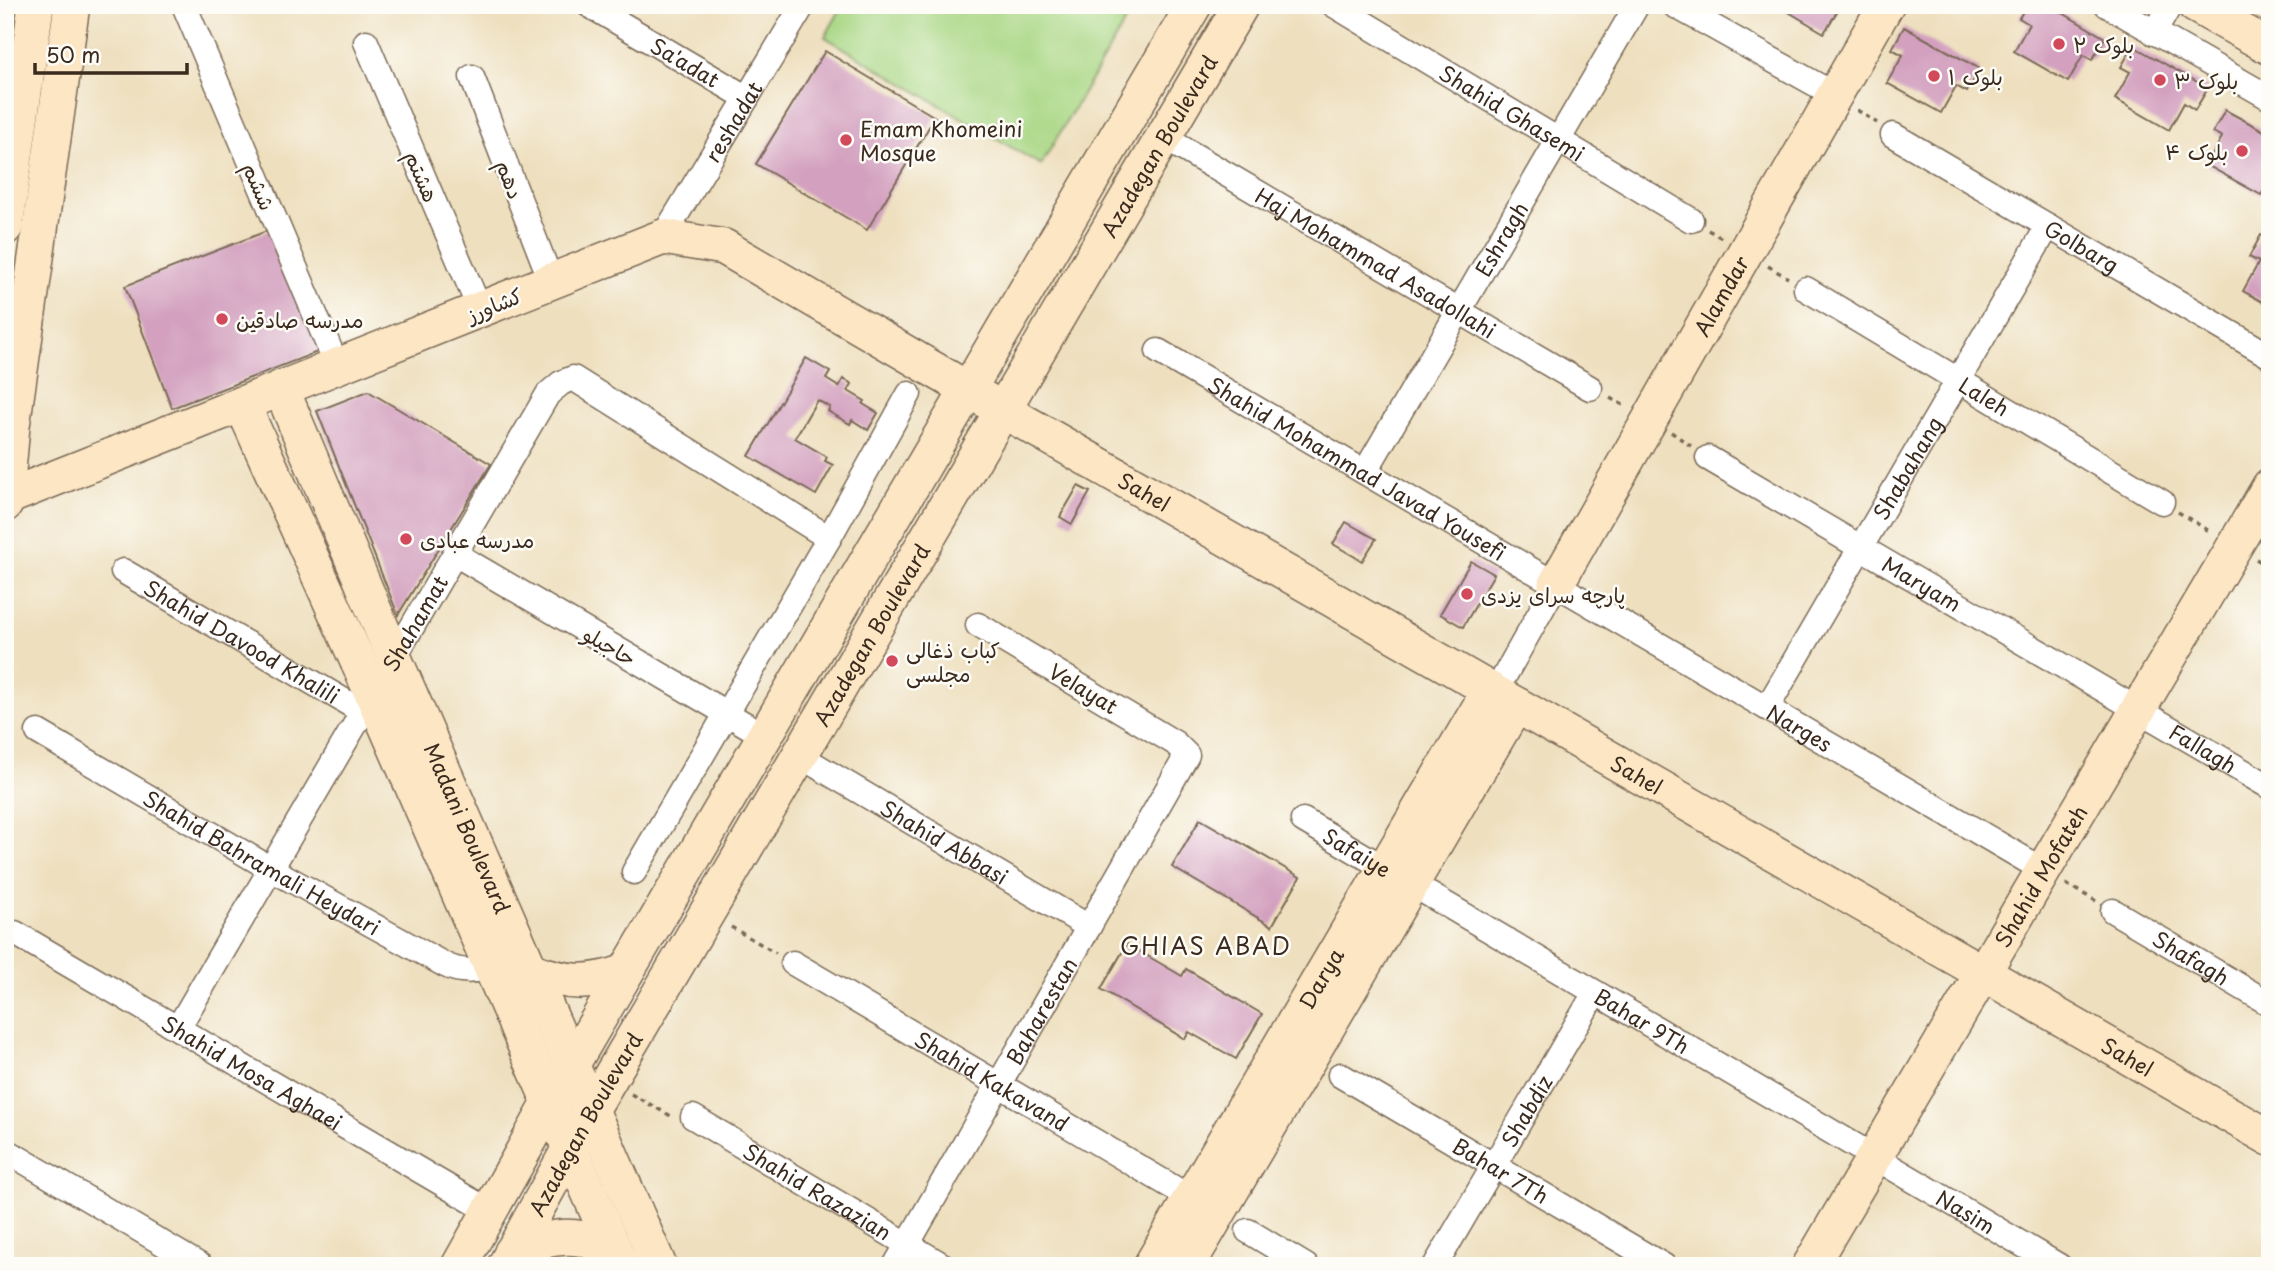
<svg xmlns="http://www.w3.org/2000/svg" width="2275" height="1271" viewBox="0 0 2275 1271" font-family="'Playpen Sans','Playpen Sans Arabic',sans-serif">
  <style>
    .green { fill: #a9d784; stroke: #728051; stroke-width: 2 }
    .building { fill: #d3a0bf }
    .lines { fill: none; stroke-linecap: round; stroke-linejoin: round }
    .street-casing { stroke: #7a6956; stroke-width: 27 }
    .secondary-casing { stroke: #7a6956; stroke-width: 38 }
    .path { stroke: #7a6956; stroke-width: 3.5; stroke-dasharray: 5 5; stroke-linecap: butt }
    .street { stroke: #fff; stroke-width: 24 }
    .secondary { stroke: #fce6c4; stroke-width: 35 }
    .poi-dot { fill: #d1495b; stroke: #fdfcf7; stroke-width: 2.5 }
    .labels { text-anchor: middle; dominant-baseline: central; stroke-width: 5; stroke-linejoin: round; paint-order: stroke }
    .poi-label { font-size: 21px; fill: #3b2a1e; stroke: #fdfcf7; text-anchor: start }
    .street-label { font-size: 21px; fill: #3b2a1e; stroke: #fdfcf7 }
    .neighbourhood-label { font-size: 23px; letter-spacing: 2px; fill: #3b2a1e; stroke: #fdfcf7 }
  </style>
  <rect width="100%" height="100%" fill="#fdfcf7"/>
  <filter id="ink" filterUnits="userSpaceOnUse"><feTurbulence type="fractalNoise" baseFrequency=".0143" numOctaves="2"/><feDisplacementMap in="SourceGraphic" scale="14" xChannelSelector="R" yChannelSelector="G"/><feConvolveMatrix kernelMatrix="1 2 1 2 8 2 1 2 1" color-interpolation-filters="sRGB"/></filter>
  <filter id="wash" filterUnits="userSpaceOnUse"><feTurbulence type="fractalNoise" baseFrequency=".00686" numOctaves="4" result="noise"/><feDisplacementMap in="SourceGraphic" scale="28" xChannelSelector="R" yChannelSelector="G"/><feGaussianBlur stdDeviation="1.57" result="paint"/><feColorMatrix in="noise" values="0 0 0 0 0 0 0 0 0 0 0 0 0 0 0 0 0 1.4 0 .05"/><feComposite in="paint" operator="in"/></filter>
  <g filter="url(#wash)">
    <rect width="100%" height="100%" fill="#eedfbe"/>
    <polygon class="green" points="843,5 1135,5 1041,165 825,37"/>
    <g id="blocks">
      <g class="building">
        <polygon points="1777,5 1841,5 1824,33"/>
        <polygon points="2027,5 2049,5 2105,38 2092,60 2083,55 2068,82 2014,51 2029,24 2019,18"/>
        <polygon points="1904,27 1980,69 1967,92 1956,86 1941,113 1887,83 1903,55 1892,49"/>
        <polygon points="2133,46 2208,88 2195,110 2184,103 2169,130 2115,99 2130,72 2121,67"/>
        <polygon points="825,51 935,117 867,230 756,164"/>
        <polygon points="2225,110 2270,134 2270,180 2261,195 2207,165 2222,137 2213,132"/>
        <polygon points="272,229 320,351 172,408 125,286"/>
        <polygon points="2261,235 2270,240 2270,306 2243,291 2259,262 2249,257"/>
        <polygon points="806,358 830,372 826,379 839,387 843,379 852,384 848,391 865,401 863,404 878,413 868,430 852,420 850,424 828,411 830,407 817,400 795,438 827,457 825,461 833,465 816,495 749,456"/>
        <polygon points="368,391 491,464 398,615 317,411"/>
        <polygon points="1078,486 1090,492 1072,524 1060,517"/>
        <polygon points="1346,522 1376,539 1362,561 1333,544"/>
        <polygon points="1471,561 1494,574 1463,627 1440,614"/>
        <polygon points="1200,819 1300,877 1272,926 1172,867"/>
        <polygon points="1127,944 1182,976 1186,969 1262,1014 1236,1059 1189,1032 1185,1039 1101,989"/>
      </g>
    </g>
  </g>
  <g filter="url(#ink)">
    <use href="#blocks" fill-opacity="0" stroke="#7a6956" stroke-width="2"/>
    <g class="lines">
      <g class="street-casing">
        <g id="street">
          <polyline points="184,5 337,366"/>
          <path id="s1" d="M589,5l158,93"/>
          <path id="s2" d="M1334,5l357,215"/>
          <polyline points="1674,5 1835,95"/>
          <polyline points="2107,5 2270,98"/>
          <polyline points="2154,33 2170,5"/>
          <polyline points="366,42 480,310"/>
          <polyline points="472,77 551,281"/>
          <path id="s3" d="M1893,135l377,221"/>
          <path id="s4" d="M1163,137l427,251"/>
          <path id="s5" d="M663,237l140,-232"/>
          <path id="s6" d="M1806,289l356,213"/>
          <path id="s7" d="M1158,351l885,519"/>
          <path id="s8" d="M1708,458l562,329"/>
          <path id="s9" d="M1365,472l272,-467"/>
          <polyline points="455,554 765,736"/>
          <path id="s10" d="M123,571l240,141"/>
          <polyline points="1505,675 1556,584"/>
          <path id="s11" d="M1767,708l281,-482"/>
          <path id="s12" d="M38,732l233,137 174,96c16,8 29,6 47,3"/>
          <path id="s13" d="M800,756l289,171"/>
          <path id="s14" d="M1303,820l756,446"/>
          <polyline points="634,872 829,538 909,394"/>
          <path id="s15" d="M2113,911l157,93"/>
          <path id="s16" d="M15,933l474,278"/>
          <path id="s17" d="M793,963l398,235"/>
          <path id="s18" d="M178,1028l370,-634 13,-11 12,-5 256,160"/>
          <path id="s19" d="M1340,1075l324,191"/>
          <path id="s20" d="M693,1117l251,149"/>
          <polyline points="5,1150 201,1266"/>
          <polyline points="1248,1231 1306,1266"/>
          <path id="s21" d="M895,1266l292,-511 -12,-12 -197,-118"/>
          <path id="s22" d="M1435,1266l160,-273"/>
        </g>
      </g>
      <g class="secondary-casing">
        <g id="secondary">
          <polyline points="2195,5 2270,47"/>
          <polyline points="5,227 36,5"/>
          <path id="s23" d="M281,388l113,270 265,608"/>
          <polyline points="242,404 373,695 621,1266"/>
          <path id="s24" d="M5,498l658,-261 61,10 279,163 1267,728"/>
          <polyline points="5,504 12,426 72,5"/>
          <path id="s25" d="M1556,584l330,-579"/>
          <path d="M530,970c37,14 59,15 96,2"/>
          <path d="M512,1252c38,-17 75,-25 107,8"/>
          <polyline points="459,1266 572,1064 1194,5"/>
          <path id="s26" d="M505,1266l86,-156 650,-1105"/>
          <path id="s27" d="M1151,1266l339,-576"/>
          <polyline points="1187,1266 1516,705"/>
          <path id="s28" d="M1810,1266l460,-780"/>
        </g>
      </g>
      <g class="path">
        <polyline points="1857,110 1877,123"/>
        <polyline points="1708,230 1722,238"/>
        <polyline points="1768,266 1788,278"/>
        <polyline points="1610,398 1625,406"/>
        <polyline points="1671,432 1691,446"/>
        <polyline points="2178,512 2211,532"/>
        <polyline points="2256,559 2270,567"/>
        <polyline points="2066,884 2096,901"/>
        <polyline points="731,927 776,953"/>
        <polyline points="631,1094 671,1116"/>
      </g>
      <use href="#street" class="street"/>
      <use href="#secondary" class="secondary"/>
    </g>
  </g>
  <g class="poi-dot">
    <circle cx="2059" cy="44" r="7"/>
    <circle cx="1934" cy="76" r="7"/>
    <circle cx="2160" cy="80" r="7"/>
    <circle cx="846" cy="140" r="7"/>
    <circle cx="2242" cy="151" r="7"/>
    <circle cx="222" cy="319" r="7"/>
    <circle cx="406" cy="539" r="7"/>
    <circle cx="1467" cy="594" r="7"/>
    <circle cx="892" cy="661" r="7"/>
  </g>
  <g class="labels">
    <g class="poi-label">
      <text x="2073" y="44">بلوک ۲</text>
      <text x="1948" y="76">بلوک ۱</text>
      <text x="2174" y="80">بلوک ۳</text>
      <text x="860" y="128">Emam Khomeini<tspan x="860" dy="24">Mosque</tspan></text>
      <text x="2228" y="151" text-anchor="end">بلوک ۴</text>
      <text x="236" y="319">مدرسه صادقین</text>
      <text x="420" y="539">مدرسه عبادی</text>
      <text x="1481" y="594">پارچه سرای یزدی</text>
      <text x="906" y="649">کباب ذغالی<tspan x="906" dy="24">مجلسی</tspan></text>
    </g>
    <g class="street-label">
      <text stroke="none"><textPath href="#s1" startOffset="112">Sa'adat</textPath></text>
      <text stroke="none"><textPath href="#s2" startOffset="208">Shahid Ghasemi</textPath></text>
      <text stroke="none"><textPath href="#s5" startOffset="135">reshadat</textPath></text>
      <text stroke="none"><textPath href="#s26" startOffset="1297">Azadegan Boulevard</textPath></text>
      <text transform="translate(423 176) rotate(67)">هشتم</text>
      <text transform="translate(511 179) rotate(69)">دهم</text>
      <text transform="translate(260 186) rotate(67)">ششم</text>
      <text stroke="none"><textPath href="#s9" startOffset="270">Eshragh</textPath></text>
      <text stroke="none"><textPath href="#s3" startOffset="219">Golbarg</textPath></text>
      <text stroke="none"><textPath href="#s4" startOffset="247">Haj Mohammad Asadollahi</textPath></text>
      <text stroke="none"><textPath href="#s25" startOffset="332">Alamdar</textPath></text>
      <text transform="translate(494 304) rotate(-22)">کشاورز</text>
      <text stroke="none"><textPath href="#s6" startOffset="208">Laleh</textPath></text>
      <text stroke="none"><textPath href="#s11" startOffset="278">Shabahang</textPath></text>
      <text stroke="none"><textPath href="#s7" startOffset="231">Shahid Mohammad Javad Yousefi</textPath></text>
      <text stroke="none"><textPath href="#s24" startOffset="1256">Sahel</textPath></text>
      <text stroke="none"><textPath href="#s8" startOffset="248">Maryam</textPath></text>
      <text stroke="none"><textPath href="#s18" startOffset="469">Shahamat</textPath></text>
      <text stroke="none"><textPath href="#s26" startOffset="730">Azadegan Boulevard</textPath></text>
      <text stroke="none"><textPath href="#s10" startOffset="138">Shahid Davood Khalili</textPath></text>
      <text transform="translate(610 645) rotate(30)">حاجیلو</text>
      <text transform="translate(1084 688) rotate(31)">Velayat</text>
      <text stroke="none"><textPath href="#s7" startOffset="744">Narges</textPath></text>
      <text stroke="none"><textPath href="#s8" startOffset="574">Fallagh</textPath></text>
      <text stroke="none"><textPath href="#s24" startOffset="1824">Sahel</textPath></text>
      <text stroke="none"><textPath href="#s23" startOffset="478">Madani Boulevard</textPath></text>
      <text stroke="none"><textPath href="#s13" startOffset="168">Shahid Abbasi</textPath></text>
      <text stroke="none"><textPath href="#s14" startOffset="63">Safaiye</textPath></text>
      <text stroke="none"><textPath href="#s12" startOffset="259">Shahid Bahramali Heydari</textPath></text>
      <text stroke="none"><textPath href="#s28" startOffset="453">Shahid Mofateh</textPath></text>
      <text stroke="none"><textPath href="#s15" startOffset="91">Shafagh</textPath></text>
      <text stroke="none"><textPath href="#s27" startOffset="334">Darya</textPath></text>
      <text stroke="none"><textPath href="#s21" startOffset="294">Baharestan</textPath></text>
      <text stroke="none"><textPath href="#s14" startOffset="394">Bahar 9Th</textPath></text>
      <text stroke="none"><textPath href="#s24" startOffset="2390">Sahel</textPath></text>
      <text stroke="none"><textPath href="#s16" startOffset="275">Shahid Mosa Aghaei</textPath></text>
      <text stroke="none"><textPath href="#s17" startOffset="231">Shahid Kakavand</textPath></text>
      <text stroke="none"><textPath href="#s22" startOffset="180">Shabdiz</textPath></text>
      <text stroke="none"><textPath href="#s26" startOffset="163">Azadegan Boulevard</textPath></text>
      <text stroke="none"><textPath href="#s19" startOffset="187">Bahar 7Th</textPath></text>
      <text stroke="none"><textPath href="#s20" startOffset="145">Shahid Razazian</textPath></text>
      <text stroke="none"><textPath href="#s14" startOffset="770">Nasim</textPath></text>
    </g>
    <g class="neighbourhood-label">
      <text x="1206" y="945">GHIAS ABAD</text>
    </g>
  </g>
  <rect width="2275" height="1271" fill="none" stroke="#fdfcf7" stroke-width="28"/>
  <path d="M35 63v10h152v-10" fill="none" stroke="#3b2a1e" stroke-width="3.5"/>
  <text x="46" y="63" font-size="21" fill="#3b2a1e" stroke="#fdfcf7" stroke-width="5" paint-order="stroke">50 m</text>
</svg>
